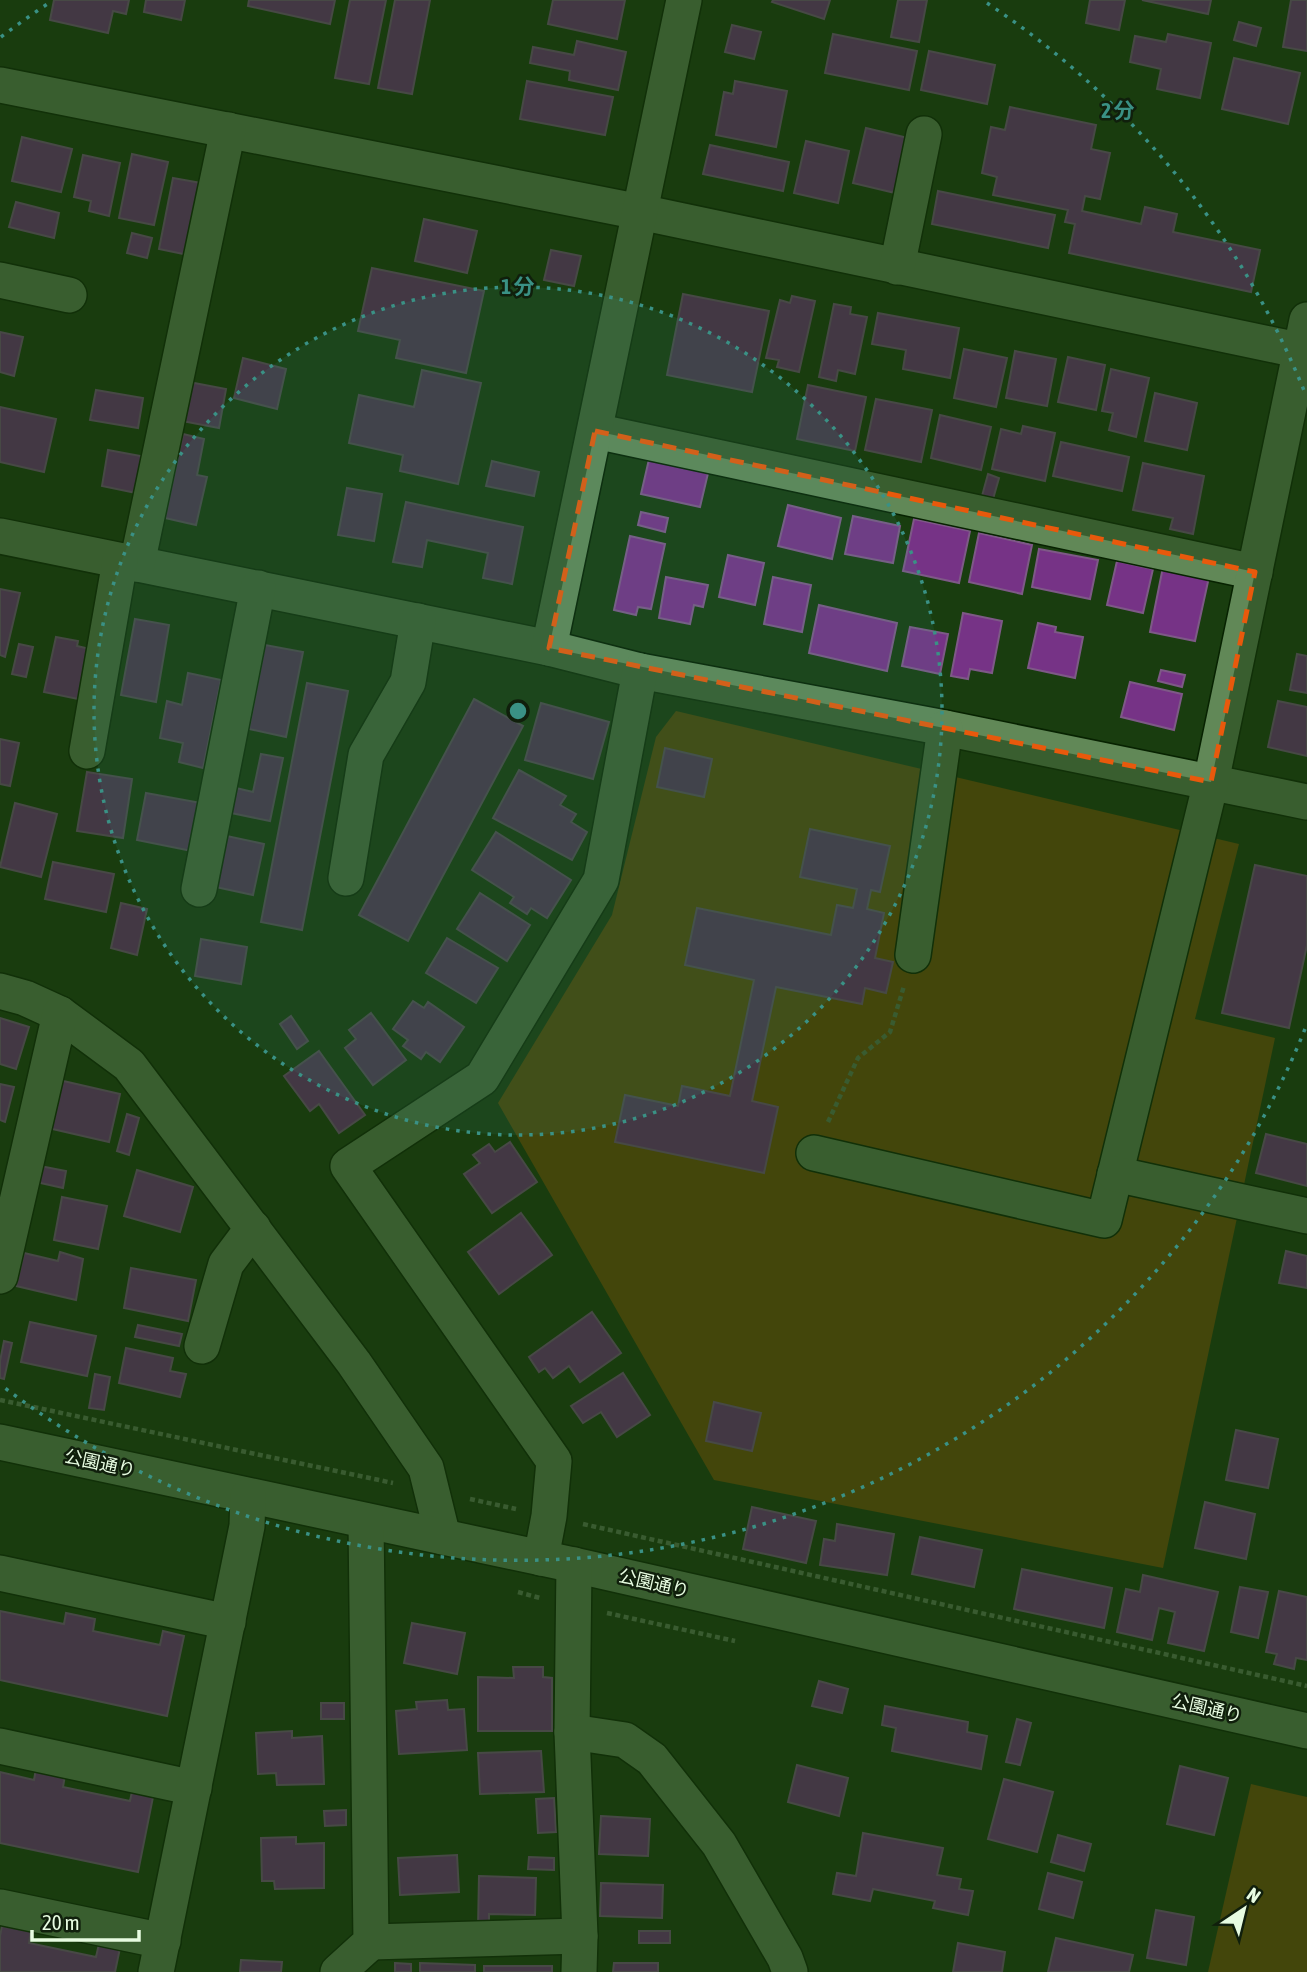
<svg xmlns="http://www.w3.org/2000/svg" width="1307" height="1972" viewBox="0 0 1307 1972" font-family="'Asap Condensed','Noto Sans JP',sans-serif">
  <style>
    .green { fill: #755208 }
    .building { fill: #763386; stroke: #7e5987; stroke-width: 2 }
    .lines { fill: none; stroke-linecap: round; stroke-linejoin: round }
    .minor-casing { stroke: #072201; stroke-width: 38 }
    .path { stroke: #618059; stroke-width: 4.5; stroke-dasharray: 5 3.5; stroke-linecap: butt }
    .minor { stroke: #618857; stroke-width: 35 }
    .marked { fill: none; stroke: #e8590c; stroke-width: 5; stroke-dasharray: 14 9; stroke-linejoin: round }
    .ring { fill: none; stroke: #3a9185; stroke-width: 3.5; stroke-dasharray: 3.5 7 }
    .labels { text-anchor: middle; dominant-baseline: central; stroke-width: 5; stroke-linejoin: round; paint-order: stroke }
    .street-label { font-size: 18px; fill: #e7fce1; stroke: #101f0c }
    .centre { fill: #3a9185; stroke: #101f0c; stroke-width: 3.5 }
    .ring-label { font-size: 21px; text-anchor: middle; font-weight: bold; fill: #3a9185; stroke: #101f0c; stroke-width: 5; stroke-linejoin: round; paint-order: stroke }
  </style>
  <rect width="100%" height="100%" fill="#193d0f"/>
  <g class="green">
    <polygon points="676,711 1239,844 1195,1019 1275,1038 1163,1568 714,1480 498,1103 612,915 656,737"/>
    <polygon points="1251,1784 1307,1797 1307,1972 1208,1972"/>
  </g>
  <g class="building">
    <polygon points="54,0 129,0 126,14 113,11 108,33 50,20"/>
    <polygon points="146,0 185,0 181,20 144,12"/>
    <polygon points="249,0 335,0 330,24 248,6"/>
    <polygon points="350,0 386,0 369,84 335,78"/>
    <polygon points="395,0 430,0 412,94 378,88"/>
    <polygon points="553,0 625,0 617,39 548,24"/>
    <polygon points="773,0 830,0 824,19 772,2"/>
    <polygon points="898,0 927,0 919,42 891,37"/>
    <polygon points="1090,0 1125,0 1119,30 1086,23"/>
    <polygon points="1142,0 1211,0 1208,14"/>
    <polygon points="1291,0 1307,0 1307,51 1283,47"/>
    <polygon points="1239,22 1261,28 1256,46 1234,40"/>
    <polygon points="732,25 761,32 754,59 725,52"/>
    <polygon points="833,34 917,51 909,90 825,73"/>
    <polygon points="1168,34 1211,43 1200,98 1157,89 1161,69 1130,62 1135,36 1166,42"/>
    <polygon points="577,41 626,52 618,90 569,80 570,71 530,63 533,47 574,55"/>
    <polygon points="929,51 995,65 987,104 921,90"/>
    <polygon points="1234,58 1300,73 1288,124 1222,109"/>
    <polygon points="527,81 613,97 605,135 520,119"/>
    <polygon points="735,81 787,91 776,147 716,135 724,92 733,94"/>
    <polygon points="1010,107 1096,125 1091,149 1110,153 1100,199 1085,196 1082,211 1141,224 1145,207 1177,214 1173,232 1260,250 1251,292 1069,253 1075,224 1065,222 1068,210 993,195 997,177 982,173 991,127 1005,130"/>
    <polygon points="866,128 908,138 895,193 853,183"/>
    <polygon points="22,137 72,149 61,192 12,181"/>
    <polygon points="806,141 849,151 838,203 794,193"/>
    <polygon points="710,145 789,162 783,191 703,174"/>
    <polygon points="132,154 168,162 154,225 119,218"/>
    <polygon points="83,155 120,163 109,216 89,211 91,201 74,197"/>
    <polygon points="173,178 207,184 193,256 159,249"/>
    <polygon points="938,191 1055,215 1048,248 932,224"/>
    <polygon points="16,202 59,213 54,238 9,227"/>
    <polygon points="424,219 477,231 467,273 415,261"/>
    <polygon points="132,233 152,238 147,258 127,253"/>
    <polygon points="551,250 581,256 574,286 544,280"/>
    <polygon points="372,268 484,291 466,373 396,358 400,340 358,331"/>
    <polygon points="683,294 769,311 752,392 667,375"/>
    <polygon points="792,296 815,301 799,372 777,367 779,360 766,358 780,300 790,303"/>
    <polygon points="834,304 851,307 850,314 867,317 855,374 838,370 836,381 819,377"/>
    <polygon points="878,313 959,328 950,378 903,369 906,350 872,344"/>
    <polygon points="0,332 23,337 14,376 0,372"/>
    <polygon points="964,349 1007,358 996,407 954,398"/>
    <polygon points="1015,351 1056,359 1047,406 1006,398"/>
    <polygon points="1068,357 1105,365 1096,410 1058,402"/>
    <polygon points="243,358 286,369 277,409 234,398"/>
    <polygon points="1111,369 1149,378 1136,437 1109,430 1113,413 1102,411"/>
    <polygon points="422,370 481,383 458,484 400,471 403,455 349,443 359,395 414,407"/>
    <polygon points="189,382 226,389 219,428 182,421"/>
    <polygon points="808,385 866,397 855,451 797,439"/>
    <polygon points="96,390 143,398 138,428 90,420"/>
    <polygon points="1155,393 1197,403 1187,450 1145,441"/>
    <polygon points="876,399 932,410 921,462 865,450"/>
    <polygon points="0,407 56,419 44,472 0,462"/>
    <polygon points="940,415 991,427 981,470 931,458"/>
    <polygon points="1023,426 1055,433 1045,481 992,469 1001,429 1021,434"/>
    <polygon points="183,434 204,439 197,475 207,477 196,525 165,518"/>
    <polygon points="1061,442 1129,457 1122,491 1053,476"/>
    <polygon points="108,450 146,457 141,494 102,486"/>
    <polygon points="650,455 709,469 700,507 641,494"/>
    <polygon points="492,461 539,472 534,496 486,486"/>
    <polygon points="1143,463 1204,476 1193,534 1170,529 1173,518 1133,510"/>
    <polygon points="988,474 999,478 993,499 982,496"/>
    <polygon points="347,488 382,494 374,541 338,535"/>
    <polygon points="406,502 523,527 512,584 483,578 488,553 427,540 422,567 393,562"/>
    <polygon points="788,505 841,518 832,559 778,546"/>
    <polygon points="641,512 668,518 665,532 638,525"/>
    <polygon points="853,516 900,526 893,563 845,554"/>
    <polygon points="914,519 970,531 959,583 903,571"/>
    <polygon points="979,533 1032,545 1022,594 969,582"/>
    <polygon points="630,536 665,544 651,609 638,607 636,615 614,610"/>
    <polygon points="1039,549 1098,560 1090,599 1032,587"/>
    <polygon points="728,555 764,563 755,605 719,597"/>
    <polygon points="1117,561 1153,569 1143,613 1107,605"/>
    <polygon points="1163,567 1209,577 1195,641 1150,632"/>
    <polygon points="666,577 708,585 703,607 694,605 690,624 659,618"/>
    <polygon points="773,577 811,585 802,632 764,624"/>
    <polygon points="0,589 20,593 5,657 0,655"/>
    <polygon points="819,605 897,623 887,671 809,653"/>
    <polygon points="963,613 1002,621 992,673 970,669 968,679 951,676"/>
    <polygon points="135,619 169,625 156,702 121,695"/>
    <polygon points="1038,623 1056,627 1055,632 1083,637 1075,678 1028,668"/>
    <polygon points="910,627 948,634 940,674 902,666"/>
    <polygon points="56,637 78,641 77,646 90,649 88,701 44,692"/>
    <polygon points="19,644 33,647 26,677 12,674"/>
    <polygon points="265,645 303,652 286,737 249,729"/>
    <polygon points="1297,654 1307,656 1307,693 1290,690"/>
    <polygon points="1161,670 1185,675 1182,687 1158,681"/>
    <polygon points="188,673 221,680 203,768 179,762 183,743 160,738 167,701 182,705"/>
    <polygon points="1130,682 1182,694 1174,730 1121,717"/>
    <polygon points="307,683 348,691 302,930 261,922"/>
    <polygon points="474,699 523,726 408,941 359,915"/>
    <polygon points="1278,701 1307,707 1307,756 1268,747"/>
    <polygon points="541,703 609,722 593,779 525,760"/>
    <polygon points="0,739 19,743 10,786 0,784"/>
    <polygon points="665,748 712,759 704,797 657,787"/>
    <polygon points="261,754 283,758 270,821 231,813 236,788 253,792"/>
    <polygon points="519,770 566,796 560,805 576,814 571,822 587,832 572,860 493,818"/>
    <polygon points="87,772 132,779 123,838 77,831"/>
    <polygon points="146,793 201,803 192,851 137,840"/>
    <polygon points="15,803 57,814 41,877 0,867"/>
    <polygon points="810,829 890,846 880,892 871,890 867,909 884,913 875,958 893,962 886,993 865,988 862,1004 776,987 752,1101 778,1107 764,1173 615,1142 625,1095 678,1106 682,1086 730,1096 754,980 685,965 697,908 831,935 837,905 853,908 857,889 800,877"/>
    <polygon points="496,832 571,880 547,918 531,908 527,914 510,903 514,897 472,870"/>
    <polygon points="222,835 264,844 253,895 211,886"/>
    <polygon points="53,862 114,874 106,912 45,899"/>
    <polygon points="1255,865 1307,876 1307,945 1289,1028 1222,1013"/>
    <polygon points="480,893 530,925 507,961 457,929"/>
    <polygon points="121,903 147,909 137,955 111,948"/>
    <polygon points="447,938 498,968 476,1003 426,973"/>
    <polygon points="201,939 247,947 241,984 195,976"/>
    <polygon points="413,1001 424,1008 428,1002 464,1027 440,1062 426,1052 421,1059 403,1046 408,1040 393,1029"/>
    <polygon points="371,1013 406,1060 373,1085 345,1048 356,1039 349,1030"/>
    <polygon points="291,1016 308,1041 297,1049 280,1024"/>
    <polygon points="0,1018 29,1027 16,1069 0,1064"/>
    <polygon points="319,1051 365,1115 339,1133 319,1104 310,1111 284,1076"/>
    <polygon points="59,1080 120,1094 109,1142 48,1128"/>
    <polygon points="0,1084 14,1087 5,1122 0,1120"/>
    <polygon points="127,1114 139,1118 129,1155 117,1151"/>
    <polygon points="1266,1134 1307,1144 1307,1186 1256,1173"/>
    <polygon points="510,1142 537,1182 492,1213 464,1174 480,1163 473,1155 489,1144 495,1152"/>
    <polygon points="40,1166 66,1171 63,1188 36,1182"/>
    <polygon points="137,1170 193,1187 180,1232 124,1216"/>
    <polygon points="62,1197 107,1206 98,1249 54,1240"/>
    <polygon points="521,1213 552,1255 499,1294 468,1252"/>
    <polygon points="1286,1251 1307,1256 1307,1288 1279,1283"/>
    <polygon points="60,1252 83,1259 76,1300 16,1286 24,1253 58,1261"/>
    <polygon points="131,1268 196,1280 188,1321 124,1308"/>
    <polygon points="592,1312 621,1353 580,1382 569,1366 553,1378 545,1368 539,1372 529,1357"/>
    <polygon points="30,1322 96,1336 87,1376 21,1362"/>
    <polygon points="138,1325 182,1334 179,1346 135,1337"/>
    <polygon points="4,1341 12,1343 4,1379 0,1378 0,1361"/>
    <polygon points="126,1348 173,1358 170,1371 186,1374 180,1397 119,1383"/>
    <polygon points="623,1373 650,1415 617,1437 601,1412 583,1423 571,1406"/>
    <polygon points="95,1374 110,1377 104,1410 89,1408"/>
    <polygon points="714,1402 761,1413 752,1451 706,1441"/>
    <polygon points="1236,1430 1278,1439 1268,1488 1226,1480"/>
    <polygon points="1205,1502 1255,1514 1246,1559 1195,1548"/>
    <polygon points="752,1507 816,1521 806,1563 743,1549"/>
    <polygon points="837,1524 894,1534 887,1575 820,1565 824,1539 835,1541"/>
    <polygon points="920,1537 982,1550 974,1587 912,1574"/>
    <polygon points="1022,1569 1112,1588 1104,1628 1014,1609"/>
    <polygon points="1143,1575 1218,1592 1204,1651 1168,1643 1175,1612 1159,1608 1152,1640 1117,1632 1126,1589 1140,1592"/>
    <polygon points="1240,1587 1268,1592 1258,1638 1231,1632"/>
    <polygon points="1279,1591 1307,1597 1307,1660 1296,1658 1294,1669 1274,1664 1277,1654 1266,1652"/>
    <polygon points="0,1611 64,1624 66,1613 95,1619 93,1631 160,1645 163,1631 184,1636 167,1716 0,1680"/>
    <polygon points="412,1623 465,1633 457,1674 404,1663"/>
    <polygon points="513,1667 543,1667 543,1677 552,1678 552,1731 478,1731 478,1677 514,1678"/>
    <polygon points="819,1681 848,1689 842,1713 812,1706"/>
    <polygon points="447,1700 448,1710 464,1709 467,1750 399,1754 396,1711 417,1709 416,1702"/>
    <rect x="321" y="1703" width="23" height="16"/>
    <polygon points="885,1706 968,1722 967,1732 987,1736 981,1769 892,1751 896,1728 882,1725"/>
    <polygon points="1017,1719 1031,1723 1020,1765 1006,1762"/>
    <polygon points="292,1731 292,1738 322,1736 324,1784 277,1785 276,1773 258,1774 256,1733"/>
    <polygon points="541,1751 544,1792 480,1794 478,1753"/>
    <polygon points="797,1765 848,1778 839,1816 788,1802"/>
    <polygon points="1180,1766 1228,1778 1214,1835 1167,1824"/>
    <polygon points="36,1769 65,1775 63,1787 130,1801 133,1787 154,1792 138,1872 0,1843 0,1772 34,1780"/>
    <polygon points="1004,1779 1053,1792 1037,1852 988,1839"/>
    <polygon points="554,1798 556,1832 538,1833 536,1799"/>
    <polygon points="346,1810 346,1825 325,1826 324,1811"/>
    <polygon points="601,1816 650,1819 648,1856 599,1854"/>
    <polygon points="863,1833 943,1848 937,1875 961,1879 959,1889 973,1891 968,1915 933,1908 935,1901 873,1889 870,1901 833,1894 837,1873 856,1876"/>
    <polygon points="1058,1835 1091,1844 1084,1871 1051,1862"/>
    <polygon points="296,1837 296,1844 324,1843 324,1888 275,1889 274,1881 262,1881 261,1838"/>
    <polygon points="457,1855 459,1892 400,1895 398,1858"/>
    <polygon points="529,1857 554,1858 554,1870 528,1869"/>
    <polygon points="1048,1873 1082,1882 1073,1918 1039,1909"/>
    <polygon points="479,1876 536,1878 535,1915 489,1914 489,1929 478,1928"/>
    <polygon points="601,1883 663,1885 662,1918 600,1916"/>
    <polygon points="1156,1910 1194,1917 1186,1965 1147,1958"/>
    <polygon points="2,1926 31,1931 29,1943 96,1957 99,1944 120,1948 115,1972 0,1972 0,1936"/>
    <rect x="639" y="1931" width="31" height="12"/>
    <polygon points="1056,1938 1133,1955 1129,1972 1048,1972"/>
    <polygon points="958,1943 1005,1952 1002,1972 953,1972"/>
    <polygon points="241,1960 282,1962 281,1972 240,1972"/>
    <polygon points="395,1963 411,1964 411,1972 395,1972"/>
    <polygon points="420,1963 475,1965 475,1972 420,1972"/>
    <polygon points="614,1963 658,1963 658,1972 613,1972"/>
    <rect x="484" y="1966" width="68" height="6"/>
  </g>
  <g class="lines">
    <g class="minor-casing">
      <g id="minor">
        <polyline points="0,85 640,212 1307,352"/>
        <polyline points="897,267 924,134"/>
        <polyline points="0,280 69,295"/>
        <polyline points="595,431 1255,572"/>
        <polyline points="0,536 549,648 640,671 945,728 1307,802"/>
        <polyline points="137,564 228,130"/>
        <polyline points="549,648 684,0"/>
        <polyline points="87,751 120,561"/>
        <polyline points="346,878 366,755 408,682 418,621"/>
        <polyline points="199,889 258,588"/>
        <polyline points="913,955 945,728"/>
        <polyline points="0,991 25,998 60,1014 129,1065 354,1363 426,1468 443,1537"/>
        <polyline points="814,1153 1104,1220 1211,782 1307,320"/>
        <polyline points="1115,1174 1307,1216"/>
        <polyline points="0,1276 60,1014"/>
        <polyline points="202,1346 226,1264 253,1228"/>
        <polyline points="0,1442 574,1565 1307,1731"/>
        <polyline points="541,1558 549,1516 554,1461 348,1166 482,1078 601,880 640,671"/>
        <polyline points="574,1565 572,1732 580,1936 579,1972"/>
        <polyline points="0,1573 228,1622"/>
        <polyline points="572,1732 625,1740 652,1759 719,1844 785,1958 790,1972"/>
        <polyline points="0,1746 194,1788"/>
        <polyline points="0,1907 163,1941"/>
        <polyline points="371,1942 580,1936"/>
        <polyline points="156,1972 247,1526 248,1496"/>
        <polyline points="338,1972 371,1942 366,1521"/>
      </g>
    </g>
    <g class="path">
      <polyline points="828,1122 858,1058 890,1032 904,986"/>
      <polyline points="0,1400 393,1483"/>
      <polyline points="470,1499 516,1509"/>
      <polyline points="583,1524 1307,1686"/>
      <polyline points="518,1592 540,1598"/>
      <polyline points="607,1613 735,1641"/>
    </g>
    <use href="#minor" class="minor"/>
  </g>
  <path d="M0 0H1307V1972H0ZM595,431l660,141 -44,210 -662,-134z" fill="#193d0f" fill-opacity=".55" fill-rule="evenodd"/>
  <path class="marked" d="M595,431l660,141 -44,210 -662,-134z"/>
  <circle cx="518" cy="711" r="424" fill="#3a9185" fill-opacity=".12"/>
  <g class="ring">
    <circle cx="518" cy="711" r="424"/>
    <path d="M1305 1029A849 849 0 0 1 1 1385M1 37A849 849 0 0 1 49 3M987 3A849 849 0 0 1 1305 393"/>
  </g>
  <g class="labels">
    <g class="street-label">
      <text transform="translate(100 1463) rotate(12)">公園通り</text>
      <text transform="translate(654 1583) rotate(13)">公園通り</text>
      <text transform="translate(1207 1708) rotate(13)">公園通り</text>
    </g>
  </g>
  <circle cx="518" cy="711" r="10" class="centre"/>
  <g class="ring-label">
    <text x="1118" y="118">2 分</text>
    <text x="518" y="294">1 分</text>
  </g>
  <g transform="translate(1244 1909) rotate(35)" stroke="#101f0c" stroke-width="5" paint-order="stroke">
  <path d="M0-5L12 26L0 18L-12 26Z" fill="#e7fce1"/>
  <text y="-10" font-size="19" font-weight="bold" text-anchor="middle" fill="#e7fce1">N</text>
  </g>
  <path d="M32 1930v10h107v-10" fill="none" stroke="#e7fce1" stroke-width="3.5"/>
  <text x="42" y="1930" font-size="21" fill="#e7fce1" stroke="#101f0c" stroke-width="5" paint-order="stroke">20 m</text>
</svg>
